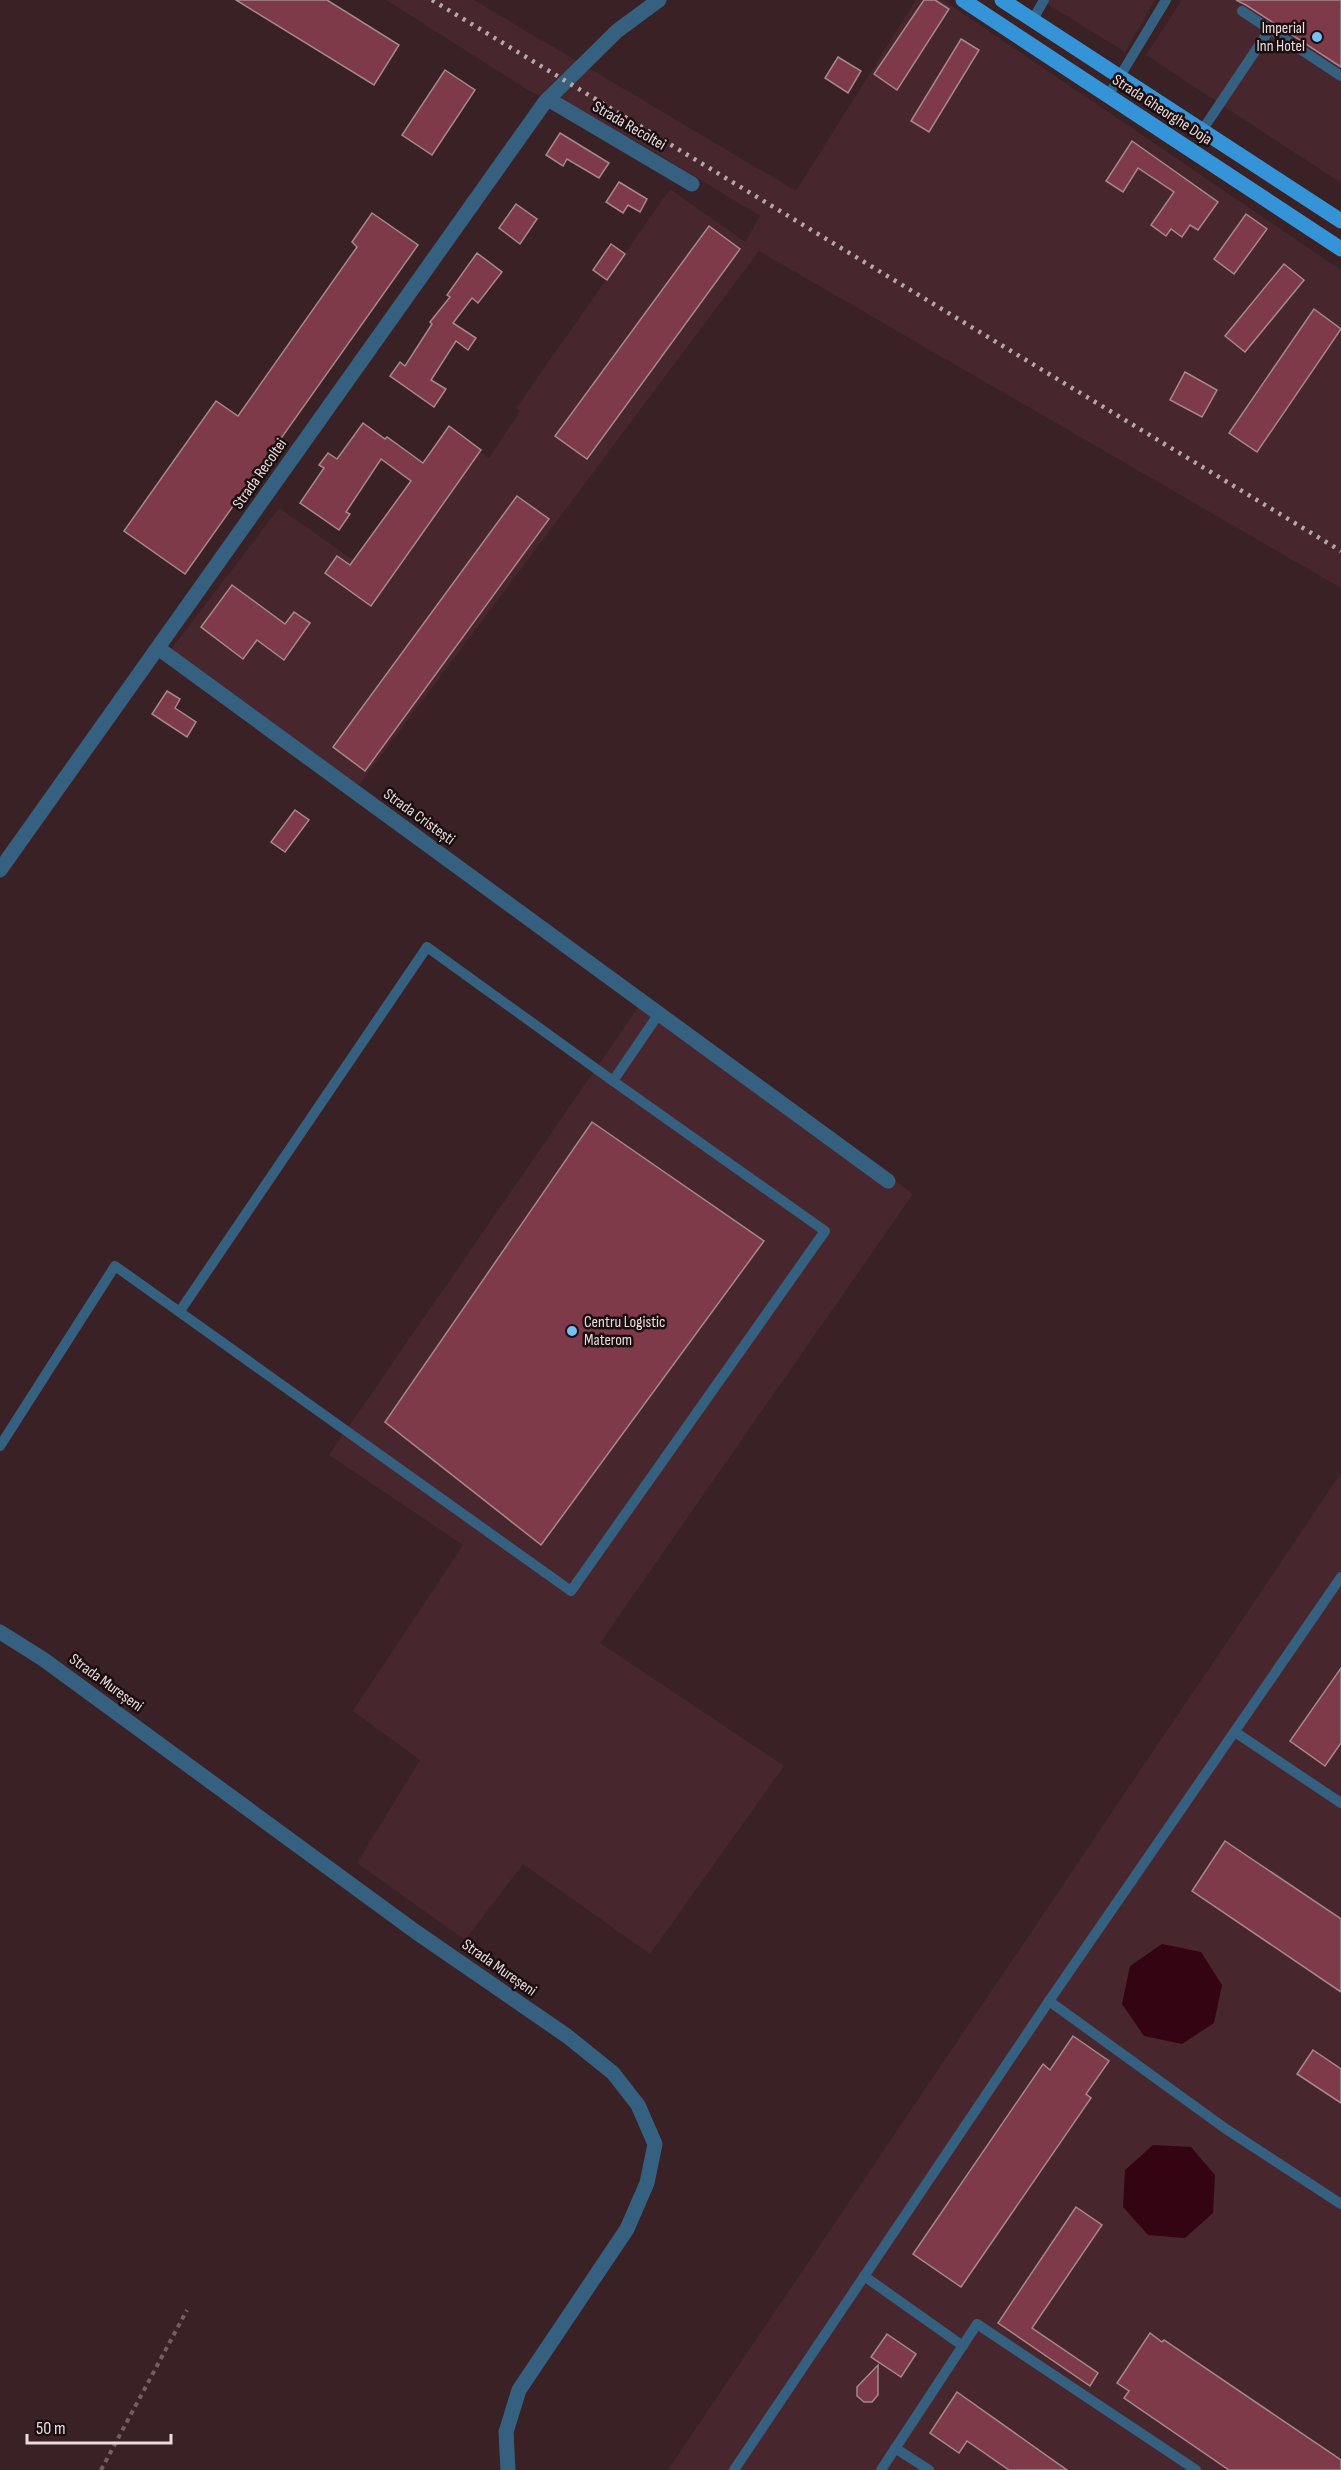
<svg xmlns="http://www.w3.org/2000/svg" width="1341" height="2470" viewBox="0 0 1341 2470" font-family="'Sofia Sans Condensed',sans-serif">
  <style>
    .built { fill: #47272d }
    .water { fill: #340412 }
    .building { fill: #7f3a49; stroke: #a7888c; stroke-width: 1.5 }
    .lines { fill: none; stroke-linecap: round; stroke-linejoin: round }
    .path { stroke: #745e62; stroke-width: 4; stroke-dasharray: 4.5 4.5; stroke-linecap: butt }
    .service { stroke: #366080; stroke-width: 10 }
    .minor { stroke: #366080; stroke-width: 15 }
    .tertiary { stroke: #366080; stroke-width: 15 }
    .primary { stroke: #3594d8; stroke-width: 15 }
    .rail { stroke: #b9a6a8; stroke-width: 4.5; stroke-dasharray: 3 6; stroke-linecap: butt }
    .poi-dot { fill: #78bff7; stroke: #190e10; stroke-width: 2 }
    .labels { text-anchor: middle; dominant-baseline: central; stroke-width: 5; stroke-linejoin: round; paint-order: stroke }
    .poi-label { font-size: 16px; fill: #ecdbdd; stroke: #190e10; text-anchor: end }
    .street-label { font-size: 16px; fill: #ecdbdd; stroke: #190e10 }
  </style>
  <rect width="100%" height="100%" fill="#392125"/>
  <g class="built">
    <polygon points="386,0 474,0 796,191 916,0 943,0 1341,270 1341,588 759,251 356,789 170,651 279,508 356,562 448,431 489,458 520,411 516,408 670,189 745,242 760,216 653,151 569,105 533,93"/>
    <polygon points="1041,0 1155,0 1125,52"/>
    <polygon points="1182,0 1341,0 1341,183 1146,55"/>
    <polygon points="646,996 913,1194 600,1643 784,1766 650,1954 523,1864 465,1940 357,1863 420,1760 353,1711 463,1545 329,1455"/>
    <polygon points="1341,1473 1341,2470 668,2470"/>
  </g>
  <g class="water">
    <polygon points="1162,1944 1201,1952 1222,1985 1214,2023 1182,2044 1144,2036 1122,2004 1130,1966"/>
    <polygon points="1153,2145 1191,2147 1215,2175 1213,2213 1185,2238 1148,2235 1123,2207 1125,2170"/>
  </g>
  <g class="building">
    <polygon points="236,0 327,0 399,45 374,85"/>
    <polygon points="924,0 935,0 949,9 897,90 874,74"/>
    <polygon points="1236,0 1341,0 1341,67 1246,5"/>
    <polygon points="961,39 979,50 929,132 911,121"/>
    <polygon points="838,57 861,71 848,93 825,78"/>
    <polygon points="445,70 475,90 432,155 402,135"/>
    <polygon points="560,133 609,163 599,178 567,159 563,166 546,155"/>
    <polygon points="1132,141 1218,202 1198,230 1190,225 1182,237 1171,229 1166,236 1151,225 1174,192 1138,168 1123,192 1106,181"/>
    <polygon points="619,182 647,199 640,212 628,205 623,213 606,202"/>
    <polygon points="516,204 537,219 520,244 499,228"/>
    <polygon points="372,213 418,245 185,574 124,531 216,401 238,416 357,247 352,242"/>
    <polygon points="1246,214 1267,229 1234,274 1214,259"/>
    <polygon points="709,226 740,249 587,459 555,436"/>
    <polygon points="611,244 625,254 607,280 593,270"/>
    <polygon points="477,253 502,272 478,303 472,298 453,323 476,338 468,350 456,341 431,380 446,389 434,407 390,376 400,362 405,366 432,324 430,322 450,297 447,295"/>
    <polygon points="1284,264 1304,280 1245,352 1225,336"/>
    <polygon points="1314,309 1341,329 1257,452 1229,433"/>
    <polygon points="1185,372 1217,390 1202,417 1170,400"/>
    <polygon points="363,423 385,439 387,437 423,463 449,426 481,450 371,606 325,573 337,556 350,565 411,481 381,459 346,512 350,514 339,530 300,503 324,468 319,465 328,453 337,459"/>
    <polygon points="517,496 549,519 365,771 333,747"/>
    <polygon points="232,585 285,624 294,612 310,623 284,660 257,640 243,659 201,627"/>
    <polygon points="167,691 180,699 175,708 196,722 187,737 152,714"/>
    <polygon points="295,810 309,820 285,852 271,842"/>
    <polygon points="592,1122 764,1241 541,1545 385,1422"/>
    <polygon points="1341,1668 1341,1743 1325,1766 1290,1741"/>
    <polygon points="1225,1841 1341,1919 1341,1992 1192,1891"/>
    <polygon points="1073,2036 1109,2061 1086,2094 1091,2098 961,2287 913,2254 1043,2064 1050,2070"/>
    <polygon points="1313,2050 1341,2069 1341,2103 1297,2074"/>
    <polygon points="1076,2207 1102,2225 1032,2328 1098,2373 1090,2386 998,2323"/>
    <polygon points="1150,2333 1162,2342 1164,2340 1341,2460 1341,2470 1229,2470 1124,2398 1129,2391 1117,2383"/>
    <polygon points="887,2334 916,2354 901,2377 871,2357"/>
    <polygon points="878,2365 878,2395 872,2402 864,2402 857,2396 857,2387"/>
    <polygon points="957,2392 1067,2470 1009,2470 967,2441 959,2453 930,2433"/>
  </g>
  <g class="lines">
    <polyline class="path" points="101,2470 187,2310"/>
    <g class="service">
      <polyline points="1242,11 1341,76"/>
      <polyline points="1032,21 1044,0"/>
      <polyline points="1108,96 1166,0"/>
      <polyline points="1203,129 1270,29"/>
      <polyline points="180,1311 427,947 613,1081"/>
      <polyline points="0,1446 115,1266 571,1591 825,1231 613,1081 658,1015"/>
      <polyline points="1235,1732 1341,1803"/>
      <polyline points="1049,2001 1226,2129 1341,2204"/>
      <polyline points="864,2276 963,2346"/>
      <polyline points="895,2448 929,2470"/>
      <polyline points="734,2470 1049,2001 1341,1577"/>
      <polyline points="881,2470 977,2324 1196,2470"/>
    </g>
    <g class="minor">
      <polyline points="548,99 692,184"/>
      <polyline points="158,648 888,1181"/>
      <polyline points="0,1632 43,1659 416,1932 567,2036 613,2073 638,2105 655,2144 647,2183 627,2229 519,2390 506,2432 508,2470"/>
    </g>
    <polyline class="tertiary" points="0,870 545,102 617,31 659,0"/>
    <g class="primary">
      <polyline points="963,0 1341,249"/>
      <polyline points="1002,0 1341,221"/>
    </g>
    <polyline class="rail" points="432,0 1341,551"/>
  </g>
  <g class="poi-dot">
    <circle cx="1317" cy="37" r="6"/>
    <circle cx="572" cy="1331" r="6"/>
  </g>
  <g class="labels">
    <g class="poi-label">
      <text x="1305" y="28">Imperial<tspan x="1305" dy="18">Inn Hotel</tspan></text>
      <text x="584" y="1322" text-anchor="start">Centru Logistic<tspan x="584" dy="18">Materom</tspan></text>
    </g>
    <g class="street-label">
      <text transform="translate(1162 110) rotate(33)">Strada Gheorghe Doja</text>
      <text transform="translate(629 126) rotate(30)">Strada Recoltei</text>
      <text transform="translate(260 474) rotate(-55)">Strada Recoltei</text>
      <text transform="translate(419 817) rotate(36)">Strada Cristești</text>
      <text transform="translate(106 1683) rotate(36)">Strada Mureșeni</text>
      <text transform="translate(499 1968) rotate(35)">Strada Mureșeni</text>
    </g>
  </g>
  <path d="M27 2434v9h144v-9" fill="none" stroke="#ecdbdd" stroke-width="3"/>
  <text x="36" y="2434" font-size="18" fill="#ecdbdd" stroke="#190e10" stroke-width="4.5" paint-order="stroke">50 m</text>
</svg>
